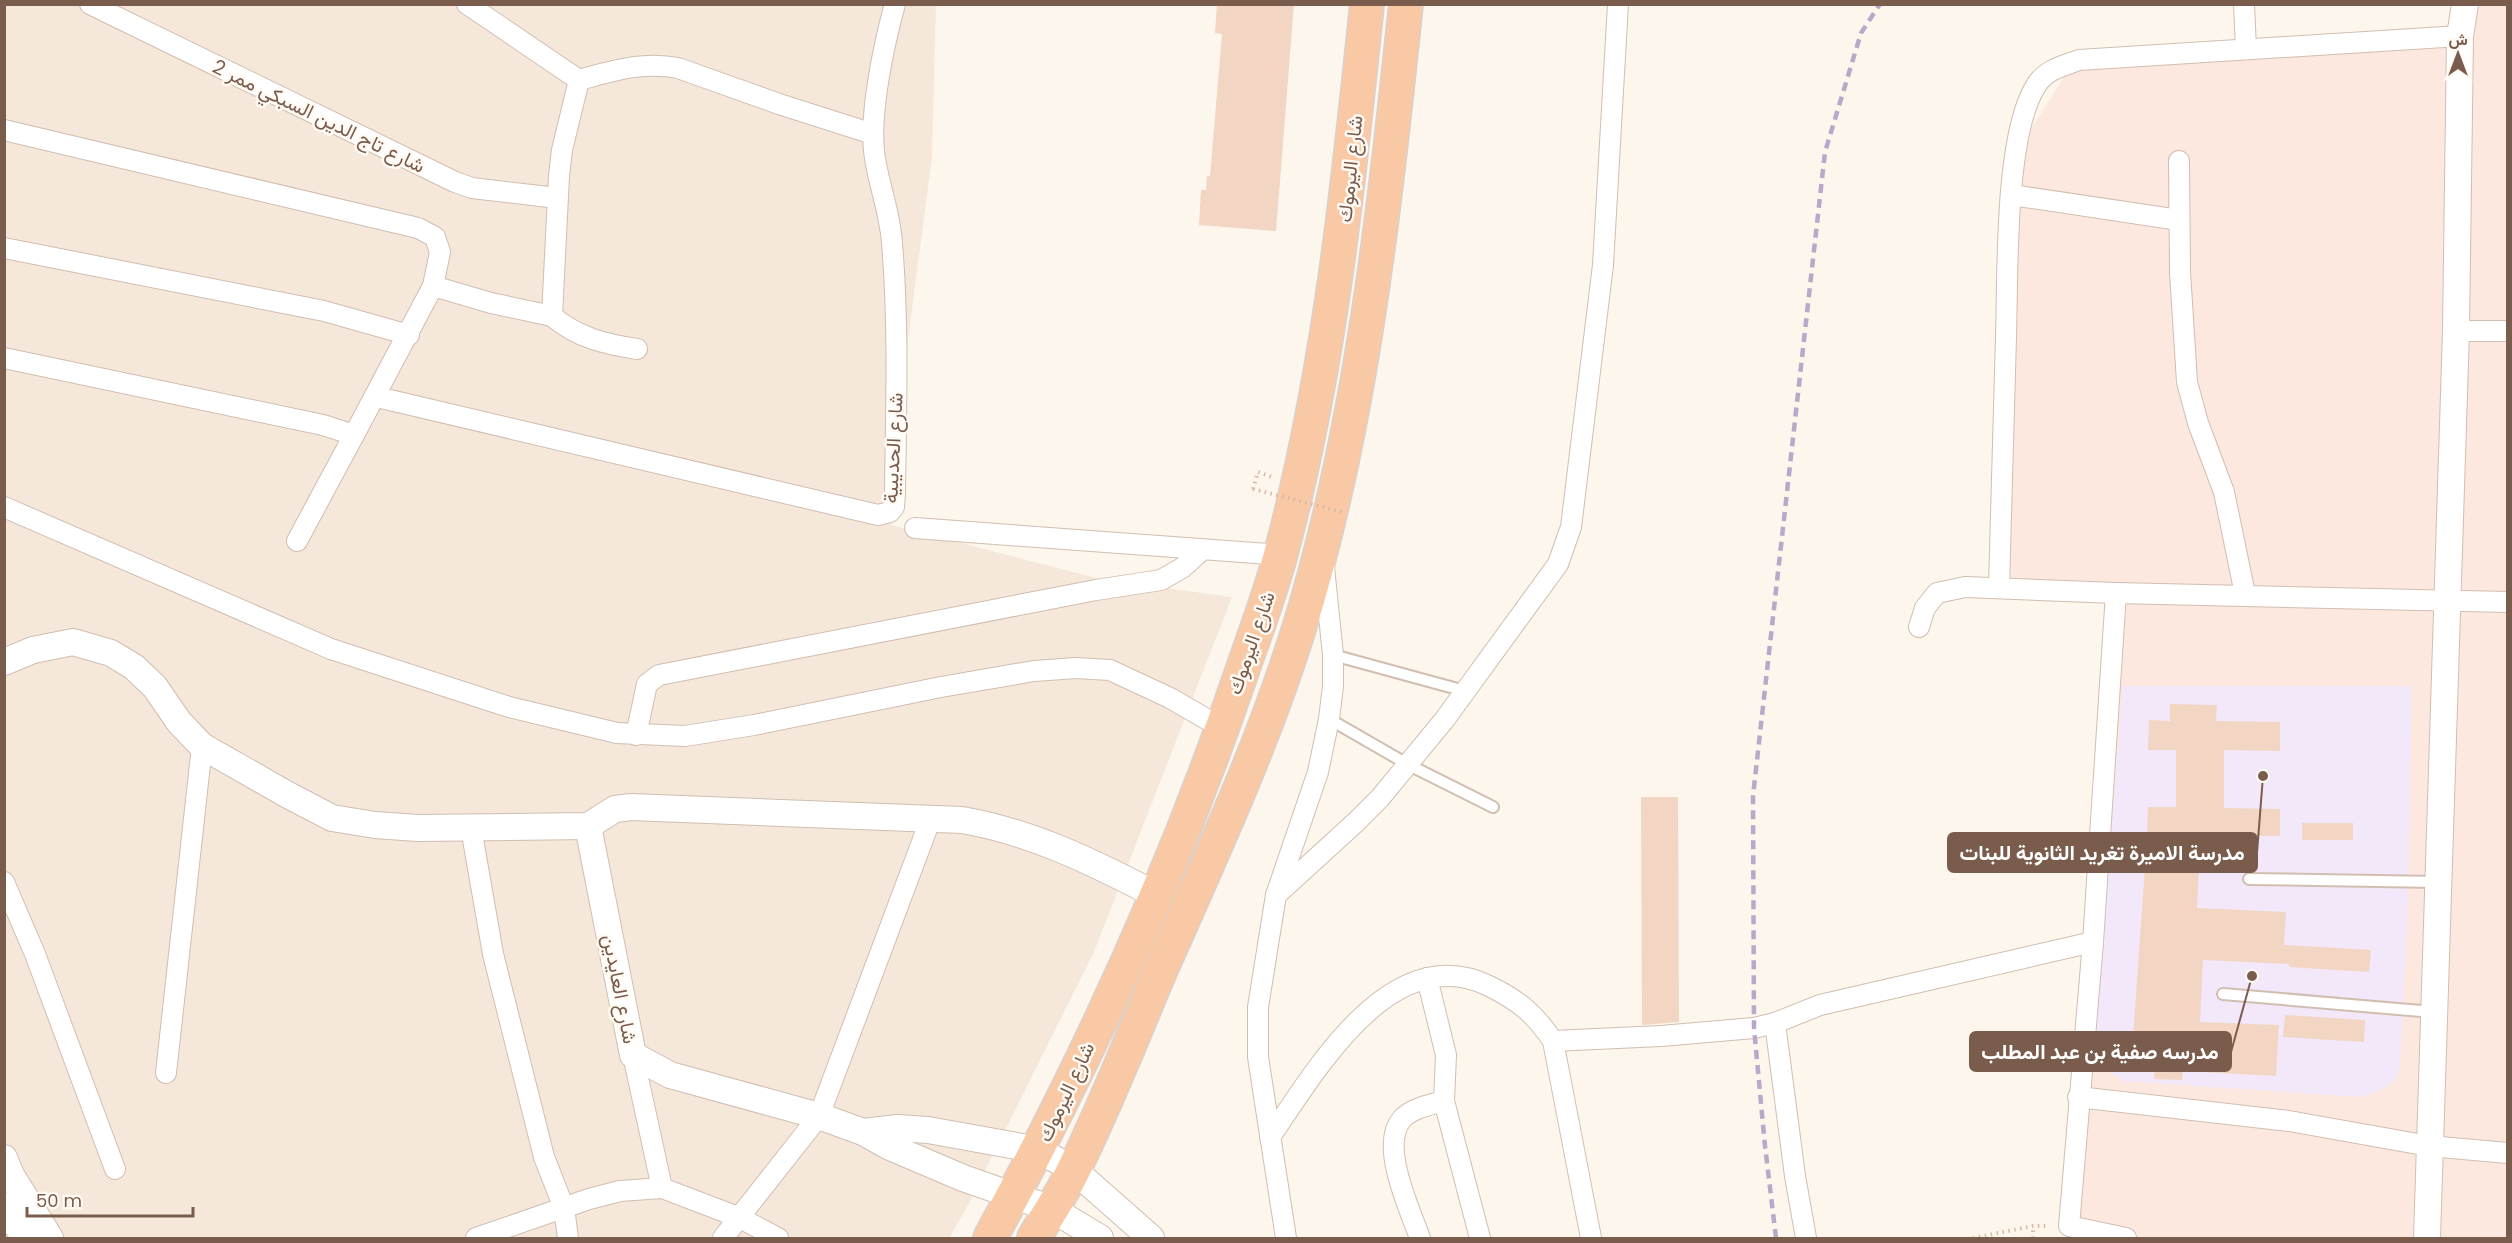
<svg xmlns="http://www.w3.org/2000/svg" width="2512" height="1243" viewBox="0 0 2512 1243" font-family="Poppins,Vazirmatn,sans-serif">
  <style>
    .residential { fill: #f5e8da }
    .commercial { fill: #fde8e0 }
    .education { fill: #f3e8fa }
    .building { fill: #f3d5c3 }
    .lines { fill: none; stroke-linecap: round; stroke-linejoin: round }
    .service-casing { stroke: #d1beb0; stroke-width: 14 }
    .minor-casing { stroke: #d1beb0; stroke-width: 22 }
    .tertiary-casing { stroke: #d1beb0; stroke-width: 28 }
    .trunk-casing { stroke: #dad1cd; stroke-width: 36 }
    .path { stroke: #d9b8a5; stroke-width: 4; stroke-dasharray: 1.5 4.5; stroke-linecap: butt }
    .service { stroke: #fff; stroke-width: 10 }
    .minor { stroke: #fff; stroke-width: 20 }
    .tertiary { stroke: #fff; stroke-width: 26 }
    .trunk { stroke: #f9c8a4; stroke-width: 33 }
    .rail { stroke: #b9a8c9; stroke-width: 4.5; stroke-dasharray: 9 6; stroke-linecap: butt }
    .path-bridge { stroke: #d9b8a5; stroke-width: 4; stroke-dasharray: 1.5 4.5; stroke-linecap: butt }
    .labels { text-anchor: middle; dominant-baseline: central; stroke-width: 5; stroke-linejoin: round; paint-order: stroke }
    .street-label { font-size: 20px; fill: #7a5c4d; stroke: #fffaf3 }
    .leader { fill: none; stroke: #7a5c4d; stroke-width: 2 }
    .callout-dot { fill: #7a5c4d; stroke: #fffaf3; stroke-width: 2 }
    .callout { fill: #7a5c4d; stroke: #7a5c4d; stroke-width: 2 }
    .callout-label { font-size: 21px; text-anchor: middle; font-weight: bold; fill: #fff }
  </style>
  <rect width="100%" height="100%" fill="#fdf6ec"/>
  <polygon class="residential" points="5,5 936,5 932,157 884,523 1100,579 1232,597 1094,952 964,1213 949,1238 5,1238"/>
  <polygon class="commercial" points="2477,5 2507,5 2507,1238 2076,1238 2077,1195 2126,609 2005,577 2023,142 2071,66 2464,40"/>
  <polygon class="education" points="2123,686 2412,686 2408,903 2400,1067 2395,1079 2385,1088 2360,1097 2124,1081 2102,1067 2096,1057 2093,1048"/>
  <g class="building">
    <polygon points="1217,4 1294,4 1276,231 1199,225 1201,190 1206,190 1207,176 1210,176 1222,34 1215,33"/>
    <polygon points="2170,704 2217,705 2216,721 2280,722 2280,751 2224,750 2224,808 2280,809 2280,836 2218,835 2217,850 2200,850 2197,908 2286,912 2284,945 2371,950 2369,972 2289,967 2289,964 2203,960 2200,1022 2279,1025 2276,1076 2183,1071 2182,1080 2154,1079 2156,1038 2133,1037 2145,867 2175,869 2175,835 2147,834 2148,807 2176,807 2176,750 2148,750 2149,720 2170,721"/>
    <polygon points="1641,797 1678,797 1679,1022 1642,1025"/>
    <rect x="2302" y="823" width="51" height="17"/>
    <polygon points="2285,1015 2365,1020 2364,1042 2283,1037"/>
  </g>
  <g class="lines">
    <g class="service-casing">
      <g id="service">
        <polyline points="1333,655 1465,691"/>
        <polyline points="1329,719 1409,765 1493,807"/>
        <polyline points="2249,879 2438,882"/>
        <polyline points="2223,994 2433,1012"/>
      </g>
    </g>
    <g class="minor-casing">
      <g id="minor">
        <polyline points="90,4 455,182 472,188 557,198"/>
        <polyline points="467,4 579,80"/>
        <polyline points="2244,4 2246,49"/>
        <path d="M579,80l-17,70 -3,26 -7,140c26,22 53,28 85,33"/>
        <path d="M579,80c34,-9 64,-19 99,-12l101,36 94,30"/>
        <polyline points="4,130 418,228 435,237 440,252 433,286 354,435 323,425 4,358"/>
        <polyline points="2179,161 2180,272 2187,382 2198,423 2224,492 2245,594"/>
        <polyline points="2012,195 2179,220"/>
        <polyline points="4,248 324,311 409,335"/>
        <polyline points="433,286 491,303 552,316"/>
        <polyline points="2456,331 2508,331"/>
        <path d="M377,397l501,118 12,-3 4,-5 1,-13c1,-83 4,-168 -3,-251 -2,-31 -13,-57 -17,-85 -7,-41 9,-114 20,-154"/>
        <polyline points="4,507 331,649 509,707 617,733 685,736 754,725 941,687 1034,671 1076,668 1110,670 1170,698 1222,728"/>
        <polyline points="915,528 1281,555"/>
        <polyline points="297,541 354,435"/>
        <path d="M1999,587c2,-84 5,-167 7,-251 2,-61 -2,-203 31,-252 10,-15 26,-18 42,-24l381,-24"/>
        <polyline points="2116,593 2093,942 2069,1226 2126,1238"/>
        <polyline points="1919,627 1925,608 1937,593 1965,587 2116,593 2508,602"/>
        <polyline points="636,735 647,684 659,675 1096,590 1161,580 1182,568 1202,550"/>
        <polyline points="471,828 493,954 544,1157 564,1208 568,1238"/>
        <polyline points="4,882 35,954 115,1169"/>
        <polyline points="1276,895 1356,822 1380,798 1445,719 1558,564 1571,527 1603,265 1618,4"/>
        <polyline points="1427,978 1446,1055 1444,1101 1480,1238"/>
        <polyline points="1775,1023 1795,1176 1806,1238"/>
        <polyline points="1553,1041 1661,1036 1754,1028 1775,1023 1820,1005 2093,942"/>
        <polyline points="633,1055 662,1188 738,1217 778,1238"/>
        <polyline points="166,1073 202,746"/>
        <polyline points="2078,1097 2289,1121 2429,1146 2508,1153"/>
        <path d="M1270,1137c45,-65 121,-199 219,-151 29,14 46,28 64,55l38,197"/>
        <polyline points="476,1238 589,1199 620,1191 662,1188"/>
        <polyline points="723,1238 819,1116 931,818"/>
        <polyline points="1286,1238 1258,1057 1258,1007 1276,895 1318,772 1329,719 1333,686 1333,655 1324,567"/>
        <path d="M1420,1238c-10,-28 -41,-93 -18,-119 10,-11 28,-14 42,-18"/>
      </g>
    </g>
    <g class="tertiary-casing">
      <g id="tertiary">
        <path d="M4,662l29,-12 40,-8 38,11 23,14 21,20 24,35 23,24 86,49 44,23 43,7 43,3 170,-2 27,-17 16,-2 331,13c70,12 133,43 196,76"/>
        <polyline points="588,826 633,1055 670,1075 819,1116 863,1132 888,1146 963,1178 1052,1209 1100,1238"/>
        <polyline points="863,1132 898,1128 928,1130 1039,1150 1074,1170 1151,1238"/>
        <polyline points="4,1158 11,1175 50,1238"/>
        <polyline points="4,1206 25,1238"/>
        <polyline points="2427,1238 2456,331 2460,36 2465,4"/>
      </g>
    </g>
    <g class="trunk-casing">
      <g id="trunk">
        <path d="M990,1238c98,-179 184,-367 250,-561 14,-41 30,-82 41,-124 48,-180 67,-364 86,-549"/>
        <path d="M1034,1238c13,-22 28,-44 39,-67 33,-66 60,-136 89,-204 50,-113 103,-227 139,-345 61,-201 83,-410 105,-618"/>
      </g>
    </g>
    <g class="path">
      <polyline points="1253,489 1258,472 1272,477"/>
      <polyline points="1973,1238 2033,1226 2049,1226"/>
      <polyline points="2033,1238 2033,1226"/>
    </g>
    <use href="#service" class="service"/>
    <use href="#minor" class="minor"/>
    <use href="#tertiary" class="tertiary"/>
    <use href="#trunk" class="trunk"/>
    <polyline class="rail" points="1776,1238 1765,1146 1754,1028 1753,796 1825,152 1861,33 1880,4"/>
    <polyline class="path-bridge" points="1253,489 1342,512"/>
  </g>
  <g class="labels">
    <g class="street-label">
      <text transform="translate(319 116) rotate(26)">شارع تاج الدين السبكي ممر 2</text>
      <text transform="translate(1350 169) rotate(-84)">شارع اليرموك</text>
      <text transform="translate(893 448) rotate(-87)">شارع الحديبية</text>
      <text transform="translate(1251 643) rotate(-71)">شارع اليرموك</text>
      <text transform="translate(620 989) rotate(79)">شارع العايدين</text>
      <text transform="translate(1066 1092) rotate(-65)">شارع اليرموك</text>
    </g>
  </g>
  <path class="leader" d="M2263 776L2257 853M2252 976L2231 1052"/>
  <g class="callout-dot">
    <circle cx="2263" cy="776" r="6"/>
    <circle cx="2252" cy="976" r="6"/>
  </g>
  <g class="callout">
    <rect x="1948" y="833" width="309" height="39" rx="6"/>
    <rect x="1970" y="1032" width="261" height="39" rx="6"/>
  </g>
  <g class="callout-label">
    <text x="2102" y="860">مدرسة الاميرة تغريد الثانوية للبنات</text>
    <text x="2100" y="1059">مدرسه صفية بن عبد المطلب</text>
  </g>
  <rect width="2512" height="1243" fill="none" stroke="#7a5c4d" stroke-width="12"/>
  <g transform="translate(2458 54)" stroke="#fffaf3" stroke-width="4.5" paint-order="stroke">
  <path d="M0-4.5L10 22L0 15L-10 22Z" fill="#7a5c4d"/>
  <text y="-9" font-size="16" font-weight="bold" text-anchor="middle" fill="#7a5c4d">ش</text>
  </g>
  <path d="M27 1207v9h166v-9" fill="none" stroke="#7a5c4d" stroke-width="3"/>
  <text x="36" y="1207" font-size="18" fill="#7a5c4d" stroke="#fffaf3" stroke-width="4.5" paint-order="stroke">50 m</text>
</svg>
